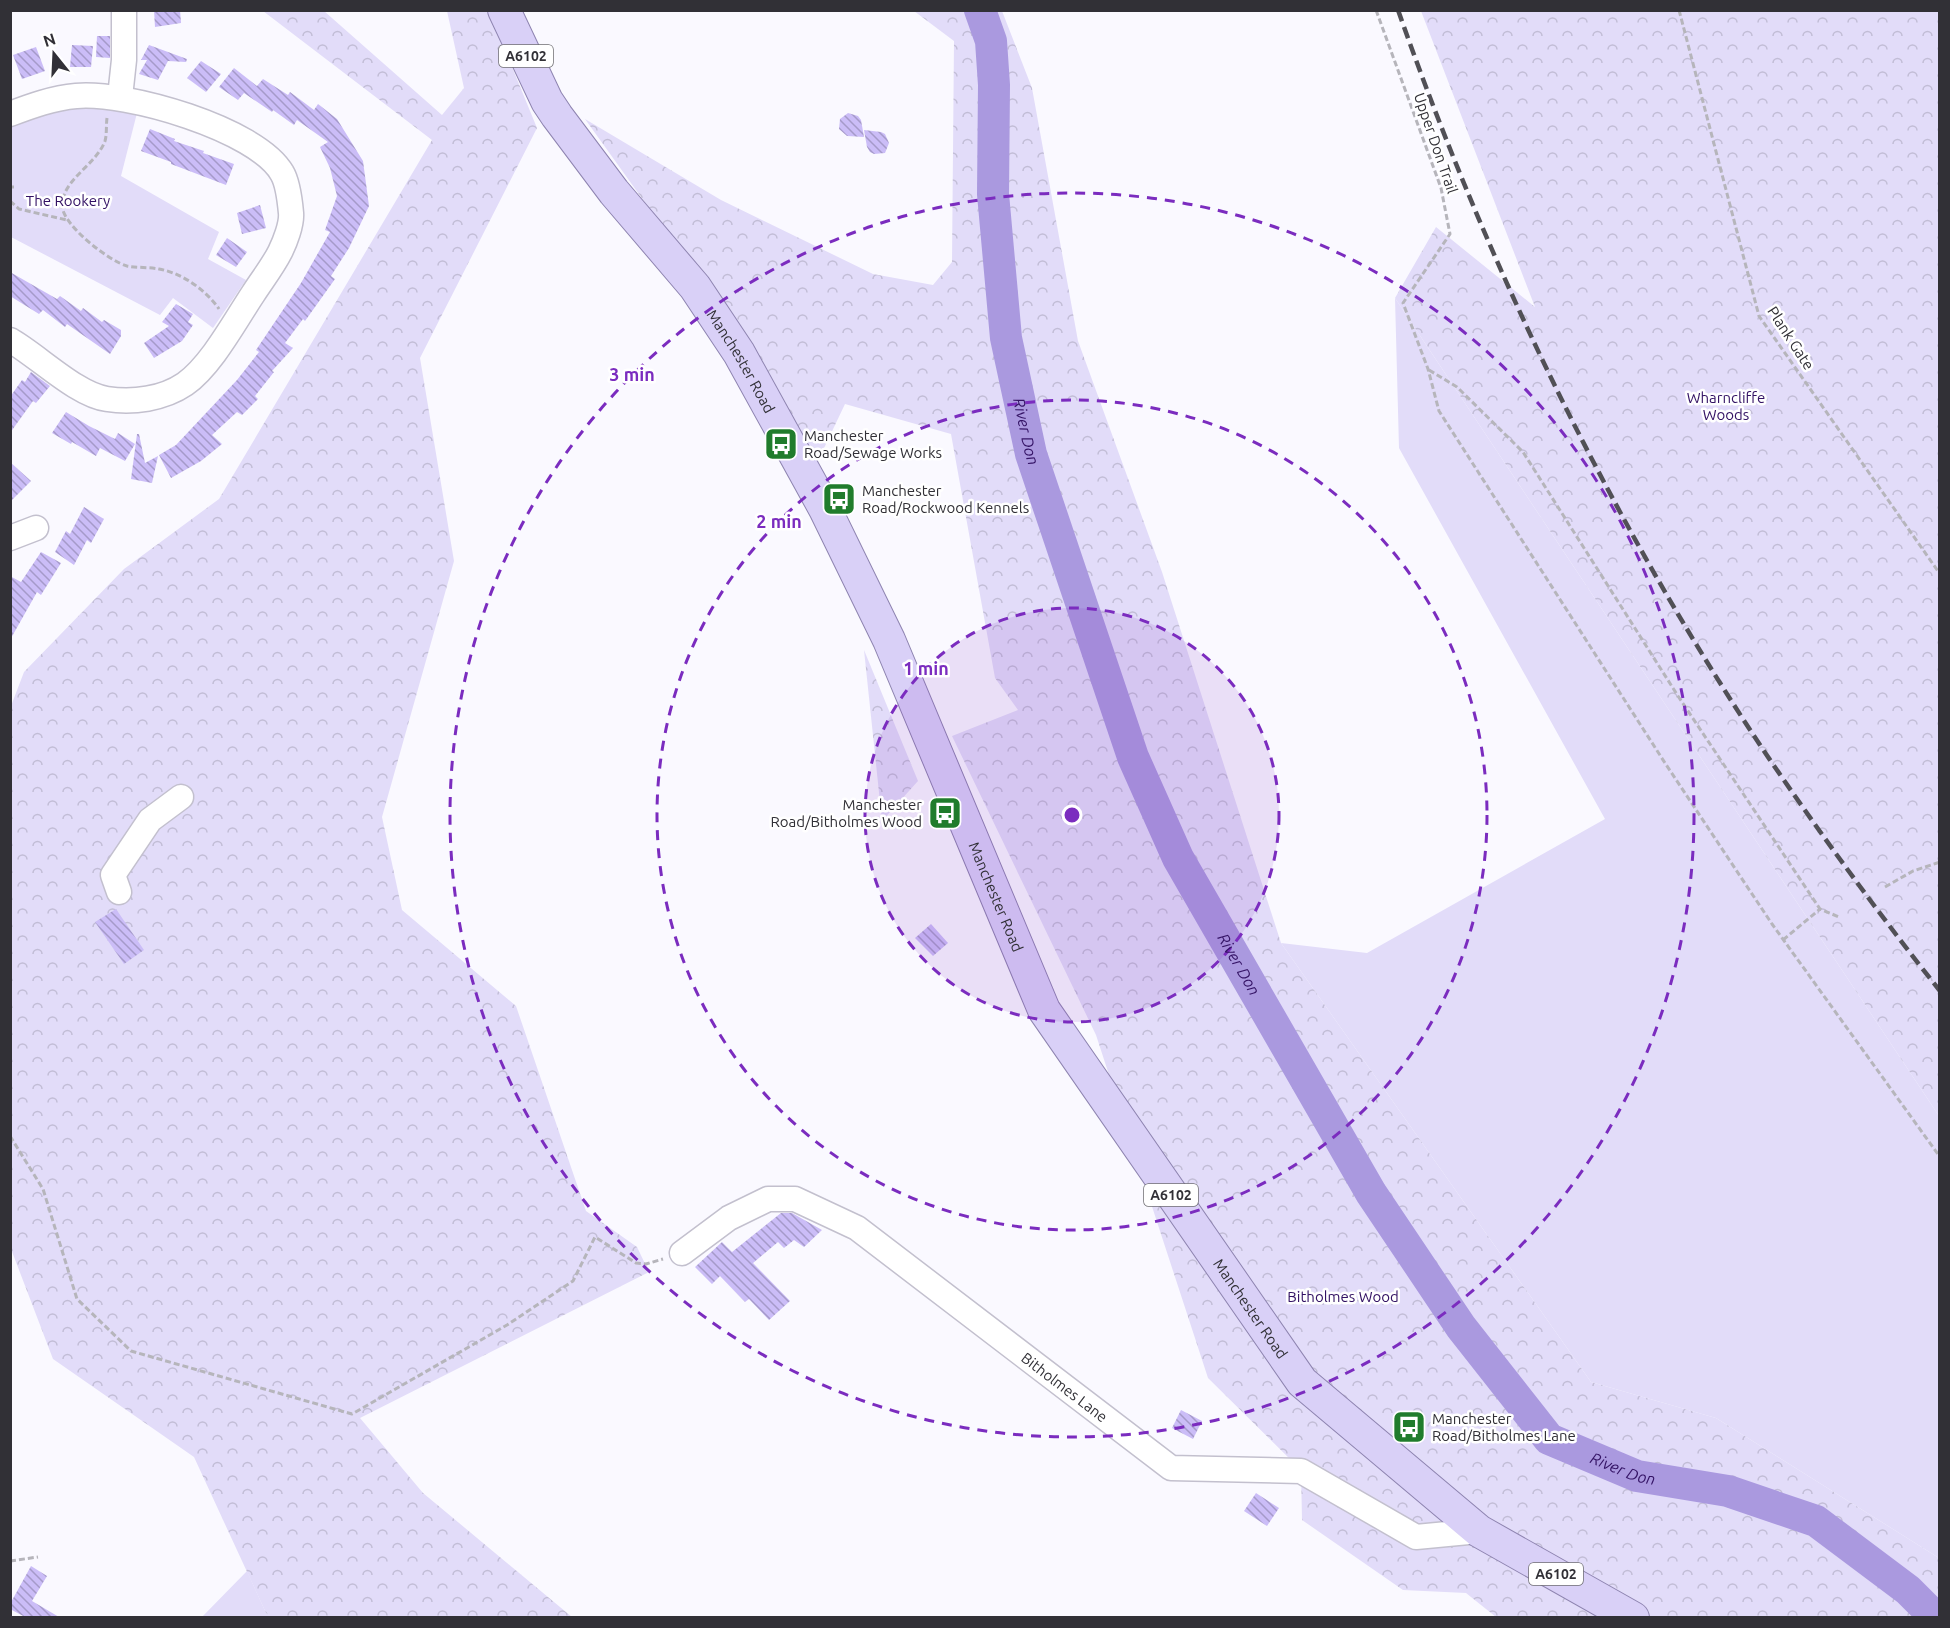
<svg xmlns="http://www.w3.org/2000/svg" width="1950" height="1628" viewBox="0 0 1950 1628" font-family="Ubuntu,sans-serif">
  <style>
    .green { fill: #e2dcf9 }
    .forest { fill: url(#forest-crowns) }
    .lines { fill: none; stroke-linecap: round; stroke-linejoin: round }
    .river { stroke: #aa99df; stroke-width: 32 }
    .building { fill: url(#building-back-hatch) }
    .minor-casing { stroke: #c3c0ce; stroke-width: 27 }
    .major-casing { stroke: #8e84b0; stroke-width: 34 }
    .path { stroke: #b6b5bb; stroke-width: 3; stroke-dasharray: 6 3; stroke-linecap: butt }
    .minor { stroke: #fff; stroke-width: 24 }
    .major { stroke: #d9d0f7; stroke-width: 32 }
    .rail { stroke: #515056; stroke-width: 4.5; stroke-dasharray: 12 6; stroke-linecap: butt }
    .ring { fill: none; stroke: #7b2cbf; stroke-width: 3; stroke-dasharray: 10 8 }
    .labels { text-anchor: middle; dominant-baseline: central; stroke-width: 5; stroke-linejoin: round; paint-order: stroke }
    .shield { fill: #fff; stroke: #6f6e72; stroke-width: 1.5 }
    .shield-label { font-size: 14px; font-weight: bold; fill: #313036 }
    .street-label { font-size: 15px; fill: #313036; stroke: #fff }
    .park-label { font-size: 15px; fill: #321163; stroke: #fff }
    .poi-label { font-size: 15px; fill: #313036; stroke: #fff; text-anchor: start }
    .water-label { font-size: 16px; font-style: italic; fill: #341365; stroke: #fff }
    .centre { fill: #7b2cbf; stroke: #fff; stroke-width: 3 }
    .ring-label { font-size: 18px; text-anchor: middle; font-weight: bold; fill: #7b2cbf; stroke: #fff; stroke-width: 5; stroke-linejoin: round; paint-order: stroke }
  </style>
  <defs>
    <pattern id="forest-crowns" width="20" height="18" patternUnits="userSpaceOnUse" patternTransform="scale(1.5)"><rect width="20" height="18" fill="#e2dcf9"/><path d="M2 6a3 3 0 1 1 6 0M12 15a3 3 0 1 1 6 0" fill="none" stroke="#c2bdd6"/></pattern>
    <pattern id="building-back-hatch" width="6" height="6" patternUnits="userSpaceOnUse" patternTransform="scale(1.5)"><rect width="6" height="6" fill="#cbbdf7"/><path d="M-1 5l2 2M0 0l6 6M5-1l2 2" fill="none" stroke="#a59ac9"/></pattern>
  </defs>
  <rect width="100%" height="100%" fill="#faf9ff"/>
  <g class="green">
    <polygon points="77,105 137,113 121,176 219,232 208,259 246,280 213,328 173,298 160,315 11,237 11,123"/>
    <polygon points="1395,298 1939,1116 1939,1558 1716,1418 1591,1382 1281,943 1367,953 1605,819 1399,448"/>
    <polygon points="247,1571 266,1613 273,1617 201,1618"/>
  </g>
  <g class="forest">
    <polygon points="263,11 324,11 442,115 464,88 447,11 489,11 537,128 420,358 454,561 382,817 402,910 516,1006 586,1211 637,1247 649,1272 360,1418 423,1493 572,1617 273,1618 266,1613 194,1457 53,1359 11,1249 11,706 24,672 124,569 219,499 432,140"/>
    <polygon points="914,11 1002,11 1032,88 1078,341 1162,572 1281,943 1591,1382 1716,1418 1939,1558 1939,1617 1496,1617 1466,1593 1403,1590 1302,1520 1301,1470 1208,1378 1096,1035 952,736 1018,710 995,678 951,434 845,404 816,465 730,321 585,119 721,200 873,274 933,285 952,262 954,41"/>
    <polygon points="1421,11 1939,11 1939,1116 1395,298 1436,227 1535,307"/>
    <polygon points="864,650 918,781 882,821"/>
  </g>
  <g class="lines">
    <path class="river" id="s1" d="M980,10l11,31 3,44 -1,109 13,144 25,116 102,303 45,101 193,335 90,134 88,112 88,37 91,15 88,30 92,69 28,28"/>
  </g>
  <g class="building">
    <polygon points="154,10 180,10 181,23 155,27"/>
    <polygon points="97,36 110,36 110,58 96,57"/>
    <polygon points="72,45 93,46 91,67 70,67"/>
    <polygon points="149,45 187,59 186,62 168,61 158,80 139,74 147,60 141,60"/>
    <polygon points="36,47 45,71 22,79 13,55"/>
    <polygon points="201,61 221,74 206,92 187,78"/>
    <polygon points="234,68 257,86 263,79 288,95 290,92 314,110 318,104 337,119 363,161 369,206 349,248 331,276 335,279 305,321 303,319 285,343 293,348 272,371 274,372 255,396 258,399 242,415 237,412 212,435 222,444 201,461 171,478 159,455 176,445 237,380 259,352 256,350 301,283 330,232 325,230 337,196 330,168 320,147 328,142 297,120 294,125 273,110 272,112 244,93 238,100 219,87"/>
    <polygon points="848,113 858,116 861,120 864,137 847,136 839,129 840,119"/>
    <polygon points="150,129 175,139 174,141 204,151 203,153 234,164 226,185 171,164 171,162 141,151"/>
    <polygon points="864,130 881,132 885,134 889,143 885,153 874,154 870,152 867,147"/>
    <polygon points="260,205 266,228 242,234 237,213"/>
    <polygon points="227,238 247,252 236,267 216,255"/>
    <polygon points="10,272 57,299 60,296 81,311 83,308 102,322 104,320 121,330 121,336 110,354 67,324 65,327 43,310 39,314 10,296"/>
    <polygon points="176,304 193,314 188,322 193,325 182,341 154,358 144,343 169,326 162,322"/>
    <polygon points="31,372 50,386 36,403 33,401 10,433 10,397 22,380 25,382"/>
    <polygon points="66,412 89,426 115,439 118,433 135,444 125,461 100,448 96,456 72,442 71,444 52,433"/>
    <polygon points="137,434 139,434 145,463 158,456 152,483 131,479"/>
    <polygon points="10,462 31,481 10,502"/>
    <polygon points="84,507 104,519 91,543 87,540 74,565 55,552 66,531 70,534"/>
    <polygon points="41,552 61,563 41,595 37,592 10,640 10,576 21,582"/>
    <polygon points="116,909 144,950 124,964 95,922"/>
    <polygon points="931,924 948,943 933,956 915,938"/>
    <polygon points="781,1213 792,1213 822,1230 804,1247 794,1240 784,1248 778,1242 753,1263 790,1301 769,1320 749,1299 745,1302 720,1276 712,1284 695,1267 722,1242 732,1252"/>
    <polygon points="1181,1410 1202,1421 1193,1439 1172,1428"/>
    <polygon points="1256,1493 1279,1508 1267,1526 1244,1511"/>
    <polygon points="31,1566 47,1576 32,1601 59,1617 25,1617 10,1609 10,1604"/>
  </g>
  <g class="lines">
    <g class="minor-casing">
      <g id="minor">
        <polyline points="120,97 124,60 124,10"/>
        <path d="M10,114c21,-8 43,-16 66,-18 49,-5 181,33 206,77 6,10 8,29 9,40 1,11 -6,29 -11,39 -7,14 -18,28 -27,42 -18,27 -42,72 -68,90 -22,15 -52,19 -78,15 -30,-4 -69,-43 -97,-59"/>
        <polyline points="10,538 36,528"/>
        <polyline points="119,892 113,875 150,820 181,797"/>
        <path id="s2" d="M682,1253l47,-35 39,-19h27l62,29 314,240 130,3 115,66 63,-6"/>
      </g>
    </g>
    <g class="major-casing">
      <g id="major">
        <path id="s3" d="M504,10l43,91 10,15 57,76 81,95 44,66 86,156 64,131 155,370 258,372 177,149 154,87"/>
      </g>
    </g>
    <g class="path">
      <polyline points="1376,10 1441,188 1450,234 1403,303 1428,369 1439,411 1665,763 1772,924 1940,1157"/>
      <polyline points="1679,10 1759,316 1940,574"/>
      <path d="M107,118c-1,7 0,16 -2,23 -9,24 -42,38 -43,64 0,20 47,56 65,61 10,2 22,1 32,3 23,4 47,21 60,40"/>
      <polyline points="10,187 14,187"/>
      <polyline points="10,201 19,209 67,220"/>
      <polyline points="1429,370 1457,387 1523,452 1678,696 1820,909 1839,917"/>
      <polyline points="1885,887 1913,871 1940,862"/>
      <polyline points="1783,940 1820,909"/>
      <polyline points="10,1136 43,1189 77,1299 131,1351 352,1414 507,1325 573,1281 595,1237 636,1263 646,1264 663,1259"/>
      <polyline points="10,1561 38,1557"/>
    </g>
    <use href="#minor" class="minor"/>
    <use href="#major" class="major"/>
    <path class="rail" d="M1398,10c92,262 214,513 368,744 55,81 113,160 174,237"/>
  </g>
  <circle cx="1072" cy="815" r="207" fill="#7b2cbf" fill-opacity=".12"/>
  <g class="ring">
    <circle cx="1072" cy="815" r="207"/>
    <circle cx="1072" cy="815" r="415"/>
    <circle cx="1072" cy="815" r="622"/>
  </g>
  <defs>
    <g id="bus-square" transform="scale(1.725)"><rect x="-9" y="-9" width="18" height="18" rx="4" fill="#207c2c" stroke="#fff"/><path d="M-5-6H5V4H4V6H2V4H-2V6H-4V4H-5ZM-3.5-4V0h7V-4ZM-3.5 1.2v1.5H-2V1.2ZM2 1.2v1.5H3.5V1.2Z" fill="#fff"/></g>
  </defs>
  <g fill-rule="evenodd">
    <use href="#bus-square" x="781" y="444"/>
    <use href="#bus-square" x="839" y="499"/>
    <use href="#bus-square" x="945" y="813"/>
    <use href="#bus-square" x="1409" y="1427"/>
  </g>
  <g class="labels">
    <g class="shield">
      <rect x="499" y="45" width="54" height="22" rx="4.5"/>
      <rect x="1144" y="1184" width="54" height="22" rx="4.5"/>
      <rect x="1529" y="1563" width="54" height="22" rx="4.5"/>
    </g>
    <g class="shield-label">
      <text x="526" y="56">A6102</text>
      <text x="1171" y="1195">A6102</text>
      <text x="1556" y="1574">A6102</text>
    </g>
    <g class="street-label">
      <text transform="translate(1436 143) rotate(71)">Upper Don Trail</text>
      <text transform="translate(1791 338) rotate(57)">Plank Gate</text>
      <text stroke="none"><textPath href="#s3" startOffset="426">Manchester Road</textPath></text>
      <text stroke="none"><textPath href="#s3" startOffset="1020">Manchester Road</textPath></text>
      <text stroke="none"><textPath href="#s3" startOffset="1506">Manchester Road</textPath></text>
      <text stroke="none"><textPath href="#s2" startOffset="459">Bitholmes Lane</textPath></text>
    </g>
    <g class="park-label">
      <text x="68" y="200">The Rookery</text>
      <text x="1726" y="397">Wharncliffe<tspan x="1726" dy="17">Woods</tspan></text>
      <text x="1343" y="1296">Bitholmes Wood</text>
    </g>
    <g class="poi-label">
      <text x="804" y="435">Manchester<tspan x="804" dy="17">Road/Sewage Works</tspan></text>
      <text x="862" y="490">Manchester<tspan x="862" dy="17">Road/Rockwood Kennels</tspan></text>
      <text x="922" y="804" text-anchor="end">Manchester<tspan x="922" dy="17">Road/Bitholmes Wood</tspan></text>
      <text x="1432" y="1418">Manchester<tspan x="1432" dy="17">Road/Bitholmes Lane</tspan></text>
    </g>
    <g class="water-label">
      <text stroke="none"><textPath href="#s1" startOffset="426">River Don</textPath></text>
      <text stroke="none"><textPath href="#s1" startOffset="1002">River Don</textPath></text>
      <text stroke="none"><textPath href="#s1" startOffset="1650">River Don</textPath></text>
    </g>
  </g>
  <circle cx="1072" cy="815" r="9" class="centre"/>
  <g class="ring-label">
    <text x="632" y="381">3 min</text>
    <text x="779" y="528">2 min</text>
    <text x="926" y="675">1 min</text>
  </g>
  <rect width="1950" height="1628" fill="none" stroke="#313036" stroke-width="24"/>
  <g transform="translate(54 54) rotate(342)" stroke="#ffffff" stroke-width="4.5" paint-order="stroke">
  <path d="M0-4.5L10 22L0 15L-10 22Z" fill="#313036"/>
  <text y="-9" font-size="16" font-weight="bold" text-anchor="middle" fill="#313036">N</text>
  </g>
</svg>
